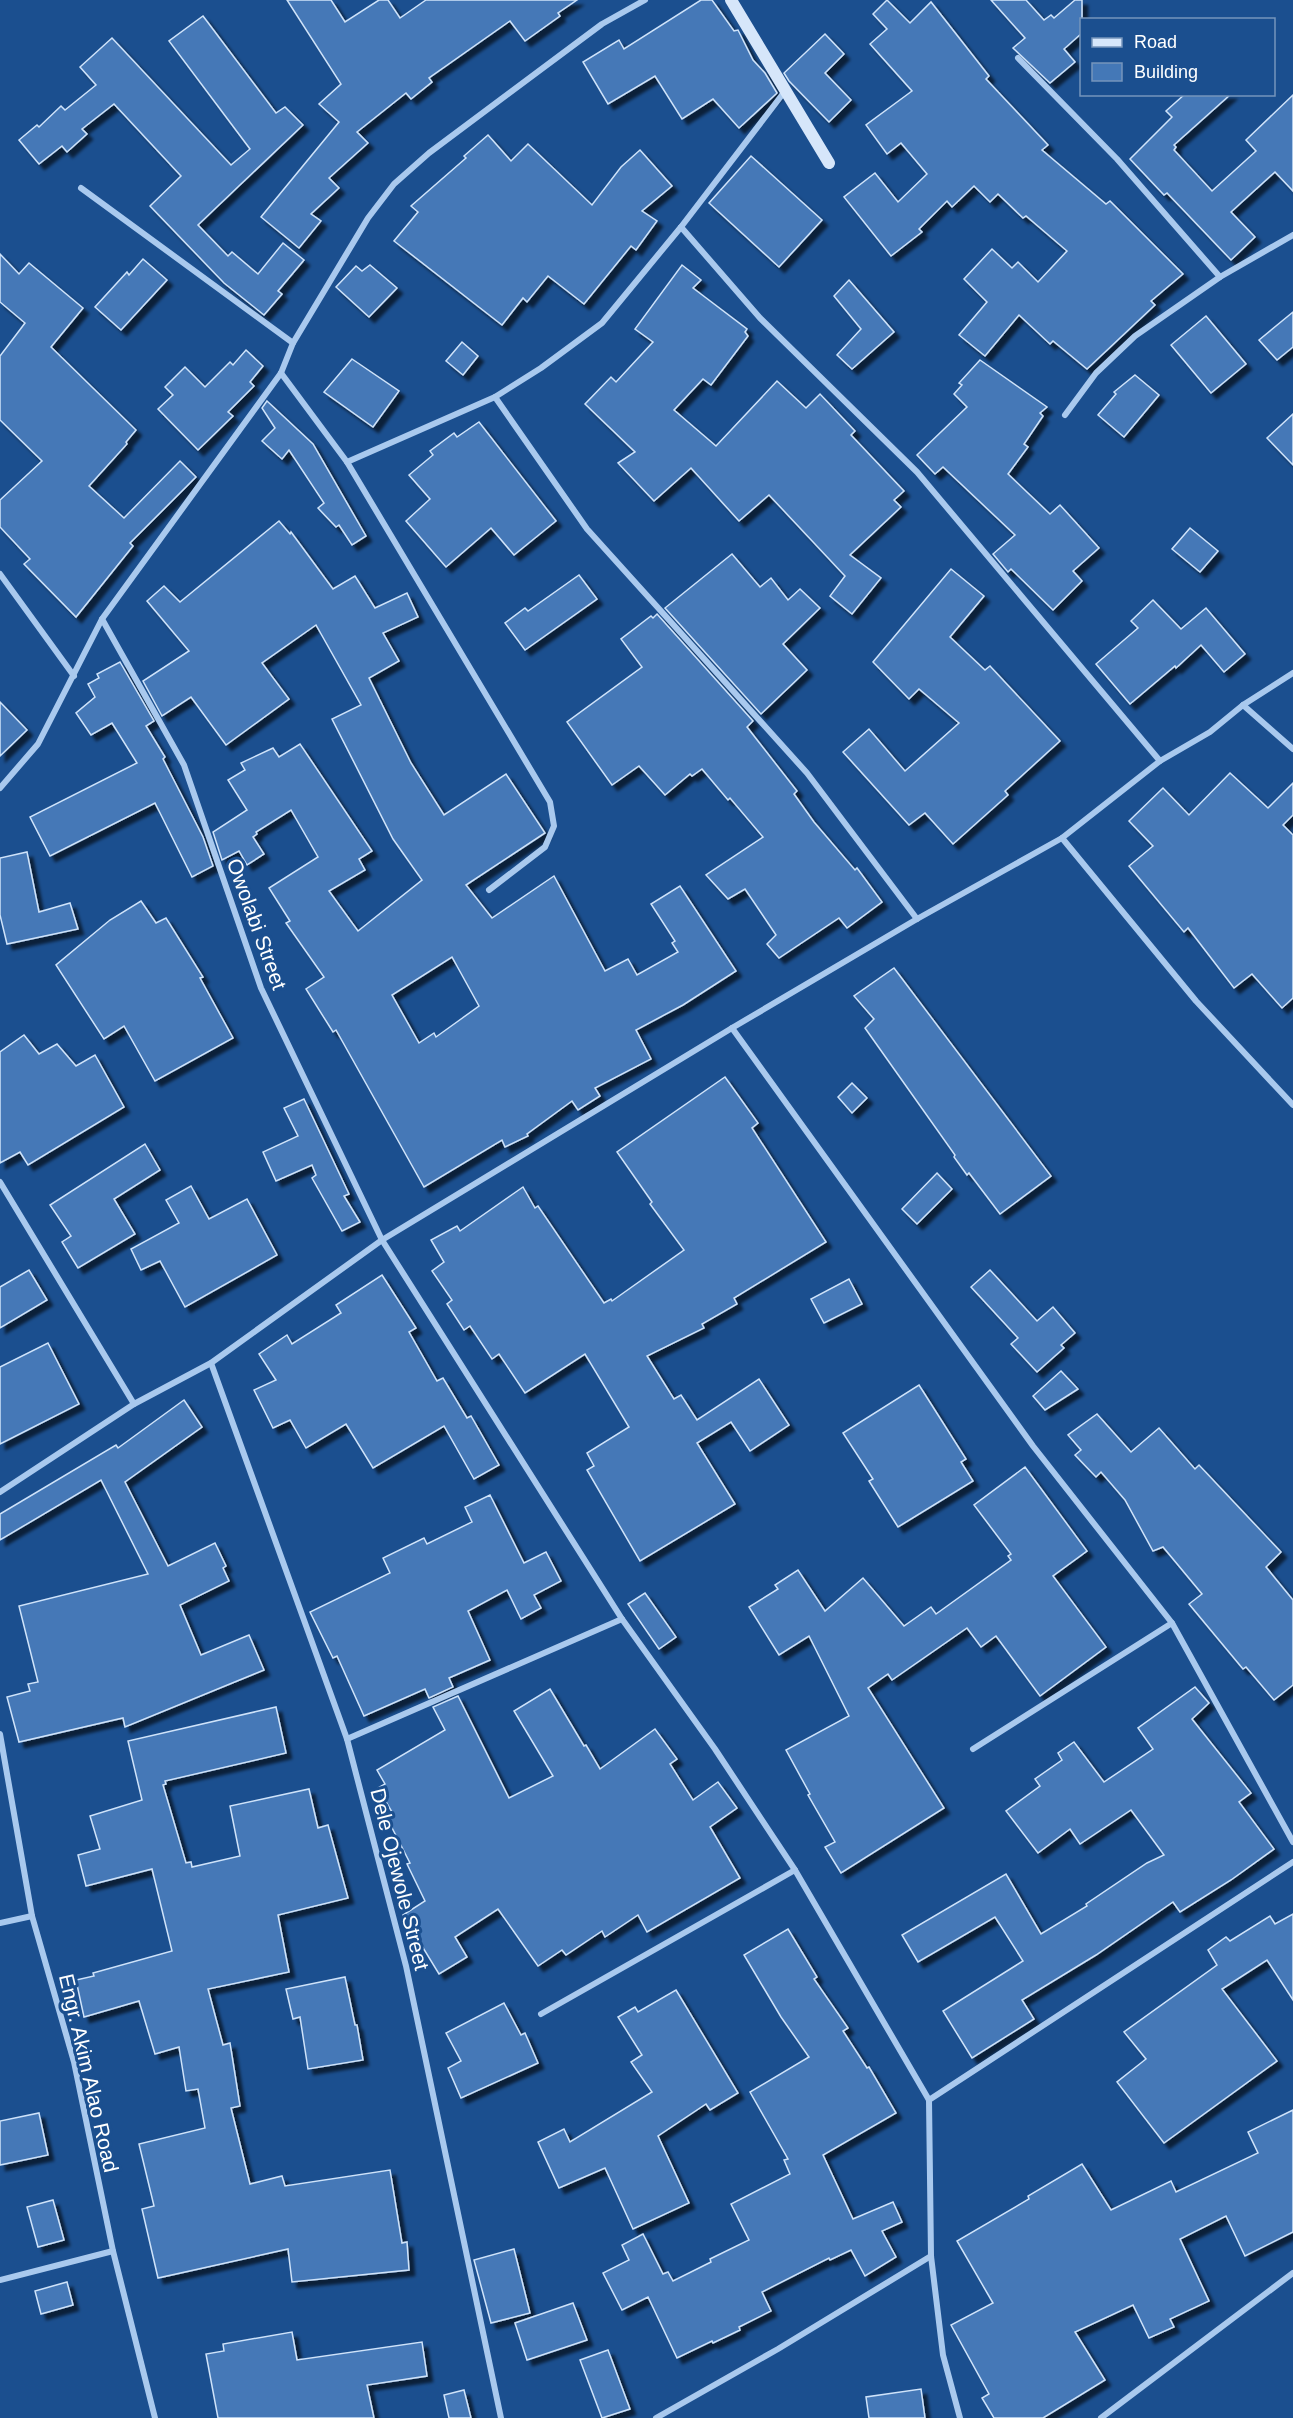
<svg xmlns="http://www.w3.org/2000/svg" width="1293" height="2418" viewBox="0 0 1293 2418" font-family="Arial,sans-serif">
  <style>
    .building { fill: #4478b7; stroke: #cfe3fa; stroke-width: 1.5; fill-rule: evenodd; filter: url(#shadow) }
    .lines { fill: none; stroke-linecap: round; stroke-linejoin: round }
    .street { stroke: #a9c9ee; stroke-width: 6 }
    .secondary { stroke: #d6e6fa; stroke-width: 12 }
    .labels { text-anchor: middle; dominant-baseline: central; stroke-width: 6; stroke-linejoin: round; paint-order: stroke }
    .street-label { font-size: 21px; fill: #fff; stroke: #1b4f8f }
  </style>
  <defs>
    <filter id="shadow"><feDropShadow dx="5.5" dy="5.5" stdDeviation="1.5" flood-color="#0009"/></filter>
  </defs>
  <rect width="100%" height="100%" fill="#1b4f8f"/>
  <g class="building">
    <polygon points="287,0 331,0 345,22 379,0 388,0 400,18 426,0 577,0 558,13 560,16 525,41 510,21 429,78 432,82 411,99 406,93 357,132 368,143 329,178 339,188 311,214 321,221 299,248 261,217 339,122 319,104 341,84"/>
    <polygon points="701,0 712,0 734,31 738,30 753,60 765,73 777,93 776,94 739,128 713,99 682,119 655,76 608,104 583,62 619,40 624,49"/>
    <polygon points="887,0 910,23 931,2 989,76 986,79 1048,145 1042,150 1106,204 1110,201 1183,274 1151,301 1155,305 1087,369 1053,341 1050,344 1019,315 985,356 959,335 987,302 964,279 992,249 1012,268 1018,262 1038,282 1067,251 1026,216 1023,218 998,194 990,202 974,186 952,207 947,201 919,229 922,232 891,256 844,197 875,173 898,202 927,174 901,143 887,154 866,125 912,91 870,44 887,29 873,14"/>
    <polygon points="991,0 1026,0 1044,20 1051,15 1054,18 1075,0 1082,0 1082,33 1064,49 1075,62 1050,83 1013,48 1025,38"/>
    <polygon points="203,16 276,113 285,107 303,125 198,225 228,256 232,252 258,274 283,243 304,260 278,291 282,294 264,315 224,283 150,206 181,176 114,104 82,129 87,134 67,152 62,146 39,164 19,140 37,125 39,127 61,106 65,110 96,85 80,67 112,38 231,165 250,149 169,41"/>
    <polygon points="825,34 844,54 825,73 851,100 829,122 789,81 784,73"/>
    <polygon points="1185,94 1231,94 1174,145 1176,147 1174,150 1212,191 1256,151 1246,140 1293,95 1293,191 1275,172 1231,212 1255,237 1231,260 1167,193 1164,195 1130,159 1172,117 1166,111"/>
    <polygon points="488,135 511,161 528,144 592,205 621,167 640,150 672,186 642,211 657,221 636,250 631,246 584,304 548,276 527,302 523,298 502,325 394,241 418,212 411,206 466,158 464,156"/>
    <polygon points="751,156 822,220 779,267 709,203"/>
    <polygon points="0,254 19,274 29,263 83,308 51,347 136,430 126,442 127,444 89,486 124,518 180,461 196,477 130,543 133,546 76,617 24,564 30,559 0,527 0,500 42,461 0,420 0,356 25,323 0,302"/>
    <polygon points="143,259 167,280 121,330 95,307 127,272 129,275"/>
    <polygon points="370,265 397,288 369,317 336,287 356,266 362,271"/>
    <polygon points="682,265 701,280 693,288 747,329 745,332 748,336 711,385 703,379 674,410 716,446 777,381 806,408 820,394 855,431 851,435 904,491 894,500 901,507 850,555 881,578 852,614 830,596 845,576 769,495 739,521 691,468 654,501 618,463 635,452 585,404 611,377 616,382 653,342 635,329"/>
    <polygon points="849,280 894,332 852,369 837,355 861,329 834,296"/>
    <polygon points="1293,312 1293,347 1277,360 1259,340"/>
    <polygon points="1206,316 1246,364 1211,393 1171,345"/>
    <polygon points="462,342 478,356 463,375 446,361"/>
    <polygon points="246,350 263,366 250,382 254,386 228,412 233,416 198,450 158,409 173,395 165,387 185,367 205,387 230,362 233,365"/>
    <polygon points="352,359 399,391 373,427 324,392"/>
    <polygon points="980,360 1047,407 1040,413 1043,416 1024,444 1028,447 1008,474 1050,514 1060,505 1099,548 1073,571 1082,581 1053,610 1011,569 1008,572 993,554 1015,535 943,467 935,474 917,455 967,407 954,394 962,385 959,383"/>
    <polygon points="1135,375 1159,395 1124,437 1098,415 1116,394 1114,392"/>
    <polygon points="267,401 313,444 366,536 352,545 339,525 336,527 318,508 324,503 289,450 282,459 262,441 275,428 262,408"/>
    <polygon points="1293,414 1293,465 1267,438"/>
    <polygon points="479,422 556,521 514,555 491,528 446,567 406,521 430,499 409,475 433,455 430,451 454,433 457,437"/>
    <path d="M279,521l11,13 1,-2 42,57 22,-13 20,32 32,-15 11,24 -35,16 16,28 -30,17 42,85 33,52 62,-41 39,59 -79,52 26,33 62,-42 51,95 23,-12 9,16 41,-23 -6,-9 3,-2 -24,-37 29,-18 56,85 -53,34 -47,25 15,29 -56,29 5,8 -22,14 -6,-9 -45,33 1,2 -23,11 -3,-7 -78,47 -88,-157 -3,2 -27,-43 18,-12 -38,-54 4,-2 -21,-33 49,-31 -27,-47 -35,22 1,2 -4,3 11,17 -17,11 -8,-14 -17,9 -9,-28 34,-22 -19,-30 17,-10 -4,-7 32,-15 6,9 21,-13 72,107 -13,8 6,11 -36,21 29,40 64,-51 -29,-41 -61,-120 29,-14 -45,-80 -54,38 27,36 -63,46 -35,-48 -29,19 -19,-35 46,-30 -42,-50 17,-15 16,16zM452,957l27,49 -43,31 -2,-4 -15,10 -27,-48z"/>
    <polygon points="1190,528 1218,551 1200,572 1172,549"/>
    <polygon points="732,554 760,587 771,578 788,600 800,589 820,608 783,644 807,670 761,714 665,608"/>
    <polygon points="951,569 984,596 950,637 985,670 990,666 1060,741 1005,791 1008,795 953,844 925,813 909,825 843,752 869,729 905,771 959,723 919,689 909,699 873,662"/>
    <polygon points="579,575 597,599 525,650 505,623 525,608 528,611"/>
    <polygon points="1153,600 1181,629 1206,608 1245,654 1224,672 1201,645 1176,668 1175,666 1130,704 1096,664 1138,628 1131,621"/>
    <polygon points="657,614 753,721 747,727 797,791 794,794 814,822 855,870 857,868 882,902 847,928 839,918 779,958 767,944 776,935 745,889 728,899 706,875 763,837 730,798 728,800 702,769 692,776 690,774 665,795 639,766 612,785 567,722 642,667 621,639 651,616 653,618"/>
    <polygon points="120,662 154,721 146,726 165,757 163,759 203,837 213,866 192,877 155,803 50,856 30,817 137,763 112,723 91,735 76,713 95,697 88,684 99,678 97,674"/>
    <polygon points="0,702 27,730 0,756"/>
    <polygon points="1230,773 1268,808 1293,783 1293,815 1283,825 1293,835 1293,998 1282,1008 1252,974 1234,988 1188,928 1184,932 1129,866 1153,846 1129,821 1163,788 1189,815"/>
    <polygon points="27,852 39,912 70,903 78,929 7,944 0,915 0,858"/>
    <polygon points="141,901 156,923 166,918 203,977 200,978 233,1038 155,1081 124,1026 104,1039 56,965 110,920"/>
    <polygon points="894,968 1051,1176 1000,1214 969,1173 967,1175 954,1157 955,1155 865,1028 874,1019 854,996"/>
    <polygon points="24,1035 39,1054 57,1044 76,1066 95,1055 124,1107 28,1165 20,1152 0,1163 0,1052"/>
    <polygon points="725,1077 758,1123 752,1128 826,1242 734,1298 737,1304 702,1324 704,1328 647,1356 674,1399 681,1395 697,1420 759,1379 789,1425 750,1451 731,1422 697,1443 735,1504 640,1561 587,1470 594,1466 587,1453 629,1427 585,1354 525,1393 499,1354 492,1359 470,1326 464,1330 447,1304 452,1300 432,1271 444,1262 431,1240 457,1226 460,1231 523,1187 535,1208 538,1206 604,1303 611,1299 612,1301 684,1250 650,1204 652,1202 617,1152"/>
    <polygon points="852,1083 867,1098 852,1113 838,1097"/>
    <polygon points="304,1099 349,1194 344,1196 360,1222 342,1231 312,1178 316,1175 312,1165 276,1181 263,1152 298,1136 284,1108"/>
    <polygon points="145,1144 160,1170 114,1199 135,1234 78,1268 62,1242 71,1236 50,1205"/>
    <polygon points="937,1173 952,1189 917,1224 902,1209"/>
    <polygon points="191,1186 209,1219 247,1199 277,1255 185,1307 160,1261 141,1270 131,1249 179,1223 166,1200"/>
    <polygon points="29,1270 47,1300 0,1328 0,1287"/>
    <polygon points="990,1270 1037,1321 1053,1307 1075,1333 1061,1345 1064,1348 1037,1372 1011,1344 1018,1338 971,1287"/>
    <polygon points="382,1275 416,1328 409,1332 437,1381 443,1378 467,1418 471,1416 499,1465 474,1479 444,1426 373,1468 346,1424 306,1448 290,1420 273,1428 254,1390 276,1380 259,1354 287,1335 292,1344 341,1313 336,1305"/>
    <polygon points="849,1279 862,1304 824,1323 811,1299"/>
    <polygon points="48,1343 79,1404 0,1444 0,1367"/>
    <polygon points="1061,1371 1078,1389 1045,1410 1033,1396"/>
    <polygon points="919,1385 966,1459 961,1462 973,1481 898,1527 869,1481 873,1479 843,1433"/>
    <polygon points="184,1400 202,1427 125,1482 168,1566 215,1543 226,1566 223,1568 229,1581 180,1605 201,1655 249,1635 264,1670 125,1727 123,1718 19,1742 7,1697 30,1691 28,1684 38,1682 19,1606 148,1574 101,1480 0,1540 0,1514 116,1445 118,1448"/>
    <polygon points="1097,1414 1131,1452 1159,1428 1195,1469 1199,1465 1281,1552 1266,1567 1293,1600 1293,1685 1274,1700 1246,1667 1243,1669 1189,1604 1202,1594 1163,1547 1153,1551 1125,1500 1101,1472 1096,1477 1075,1455 1081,1450 1068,1435"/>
    <polygon points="1025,1467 1087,1551 1053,1576 1106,1647 1040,1696 996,1636 981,1647 967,1628 892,1680 888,1674 868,1688 944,1808 841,1873 825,1847 835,1842 808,1795 810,1794 786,1750 849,1716 809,1636 779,1655 749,1607 778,1589 775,1585 798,1570 825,1611 863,1578 904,1626 931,1607 936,1614 1011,1560 1008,1556 1011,1554 974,1505"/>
    <polygon points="490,1495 524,1563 546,1552 561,1581 534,1595 541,1608 521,1619 507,1590 468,1611 490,1660 449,1678 453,1687 429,1698 425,1689 364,1716 337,1656 333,1658 310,1612 390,1573 383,1558 424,1538 427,1544 472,1522 465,1507"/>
    <polygon points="645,1593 676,1637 659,1649 628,1604"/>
    <polygon points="1195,1687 1209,1703 1192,1719 1251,1793 1239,1802 1274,1849 1231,1880 1180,1912 1173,1902 1096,1955 1022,2000 1034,2019 972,2058 943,2011 1023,1961 995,1917 918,1962 902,1935 1006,1874 1041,1934 1087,1906 1086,1904 1147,1863 1164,1855 1131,1810 1080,1844 1070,1829 1038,1853 1006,1811 1040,1786 1035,1779 1062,1760 1058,1753 1074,1742 1104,1782 1153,1749 1138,1728"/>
    <polygon points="550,1689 584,1746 586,1745 600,1769 655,1729 677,1759 670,1764 693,1800 718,1782 737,1808 710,1827 740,1878 647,1932 638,1915 605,1937 602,1931 566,1955 562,1950 538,1966 498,1909 455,1937 467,1957 439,1974 403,1915 425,1901 407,1864 410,1863 386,1816 392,1812 378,1788 385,1784 377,1770 445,1730 433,1707 458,1696 509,1798 553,1776 514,1711"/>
    <polygon points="276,1707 286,1753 165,1781 166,1784 163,1785 186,1863 191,1862 192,1867 240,1856 230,1806 309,1789 318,1828 328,1825 348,1898 278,1915 289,1972 208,1989 223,2045 230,2043 240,2106 231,2108 250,2184 282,2176 285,2186 390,2170 402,2243 407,2242 409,2270 292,2282 288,2249 158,2278 142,2209 154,2206 139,2144 205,2128 198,2089 186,2091 179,2047 155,2054 139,2001 84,2017 76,1980 94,1976 93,1973 172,1951 152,1869 86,1886 78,1855 100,1849 90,1816 142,1800 128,1741"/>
    <polygon points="1293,1914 1293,2000 1267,1960 1222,1989 1277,2061 1164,2143 1117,2082 1146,2059 1124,2032 1217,1965 1208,1950 1226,1937 1230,1941 1270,1916 1275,1924"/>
    <polygon points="788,1929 817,1977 814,1979 848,2028 843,2031 867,2068 869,2067 896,2113 823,2155 853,2219 893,2202 902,2222 882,2231 896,2257 865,2276 851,2250 830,2260 829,2258 762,2292 771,2311 739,2327 740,2330 713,2343 712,2341 677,2358 648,2297 622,2310 603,2273 629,2260 622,2245 643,2234 663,2274 668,2272 673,2281 711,2262 710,2259 749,2240 731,2204 790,2174 784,2160 788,2159 750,2092 809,2057 781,2017 744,1955"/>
    <polygon points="345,1977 355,2025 357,2025 363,2060 308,2069 300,2017 293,2019 286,1989"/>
    <polygon points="676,1990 738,2093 710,2110 706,2104 658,2136 689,2203 633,2229 605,2168 559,2188 538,2142 564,2129 570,2142 652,2092 631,2062 642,2055 618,2017 635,2007 638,2012"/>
    <polygon points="504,2003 521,2035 525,2033 538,2063 461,2098 448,2068 461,2061 446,2033"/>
    <polygon points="1293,2110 1293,2232 1245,2256 1226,2216 1180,2239 1209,2301 1170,2319 1174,2327 1149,2338 1133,2305 1075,2332 1105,2380 1043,2418 994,2418 982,2398 989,2394 951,2325 993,2303 957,2241 1029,2199 1028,2196 1082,2164 1111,2210 1171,2181 1176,2192 1258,2153 1248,2132"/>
    <polygon points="39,2113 48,2155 0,2165 0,2121"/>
    <polygon points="53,2200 64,2240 38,2247 27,2207"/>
    <polygon points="514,2249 530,2313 491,2323 474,2260"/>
    <polygon points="67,2282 73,2305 41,2314 35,2291"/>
    <polygon points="573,2303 587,2340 527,2360 515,2323"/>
    <polygon points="292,2332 297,2360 422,2342 427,2376 367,2385 374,2418 218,2418 206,2354 224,2351 223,2344"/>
    <polygon points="608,2350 630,2409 602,2418 580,2360"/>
    <polygon points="921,2389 925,2418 869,2418 866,2397"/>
    <polygon points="464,2390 471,2418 449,2418 444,2395"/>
  </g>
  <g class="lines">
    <g class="street">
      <polyline points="1018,58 1117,159 1220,277"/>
      <polyline points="81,188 293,343"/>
      <polyline points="681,227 760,318 917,472 1160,761"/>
      <polyline points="281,373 347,462 550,802 554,826 545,847 489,890"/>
      <polyline points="495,397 587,529 807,773 917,919"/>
      <polyline points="1065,415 1096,373 1135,336 1220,277 1293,235"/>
      <polyline points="347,462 495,397 541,368 602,323 681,227 785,91"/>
      <polyline points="0,574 74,676"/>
      <polyline points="102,619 184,765 261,988 382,1240 622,1619 715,1749 795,1870 929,2100 931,2256 943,2355 960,2418"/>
      <polyline points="1243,705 1293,749"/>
      <polyline points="0,788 38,744 102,619 281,373 293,343 368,218 394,184 429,153 602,24 645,0"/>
      <polyline points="1062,838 1196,1001 1293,1105"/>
      <polyline points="732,1028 1033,1446 1172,1623 1293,1842"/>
      <polyline points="0,1182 134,1404"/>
      <polyline points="211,1363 347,1739 406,1966 501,2418"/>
      <polyline points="0,1492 134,1404 211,1363 382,1240 732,1028 917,919 1062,838 1160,761 1210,732 1243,705 1293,673"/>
      <polyline points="0,1734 32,1916 74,2062 113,2251 155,2418"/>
      <polyline points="347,1739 622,1619"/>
      <polyline points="973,1749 1172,1623"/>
      <polyline points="0,1923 32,1916"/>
      <polyline points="541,2014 795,1870"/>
      <polyline points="929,2100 1293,1862"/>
      <polyline points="0,2280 113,2251"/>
      <polyline points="656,2418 778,2349 931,2256"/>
      <polyline points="1101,2418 1293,2273"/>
    </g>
    <polyline class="secondary" points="731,0 829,163"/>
  </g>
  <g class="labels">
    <g class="street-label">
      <text transform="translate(257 924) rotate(70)">Owolabi Street</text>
      <text transform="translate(400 1879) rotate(76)">Dele Ojewole Street</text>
      <text transform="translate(89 2073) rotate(77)">Engr. Akim Alao Road</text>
    </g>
  </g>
  <rect x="1080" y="18" width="195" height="78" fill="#1b4f8f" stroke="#7695bc" stroke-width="1.5"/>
  <rect x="1092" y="38" width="30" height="9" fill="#d6e6fa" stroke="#7695bc" stroke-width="1.5"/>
  <text x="1134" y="48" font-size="18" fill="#ffffff">Road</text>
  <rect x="1092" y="63" width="30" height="18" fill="#4478b7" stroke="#7695bc" stroke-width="1.5"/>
  <text x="1134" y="78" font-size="18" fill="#ffffff">Building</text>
</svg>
